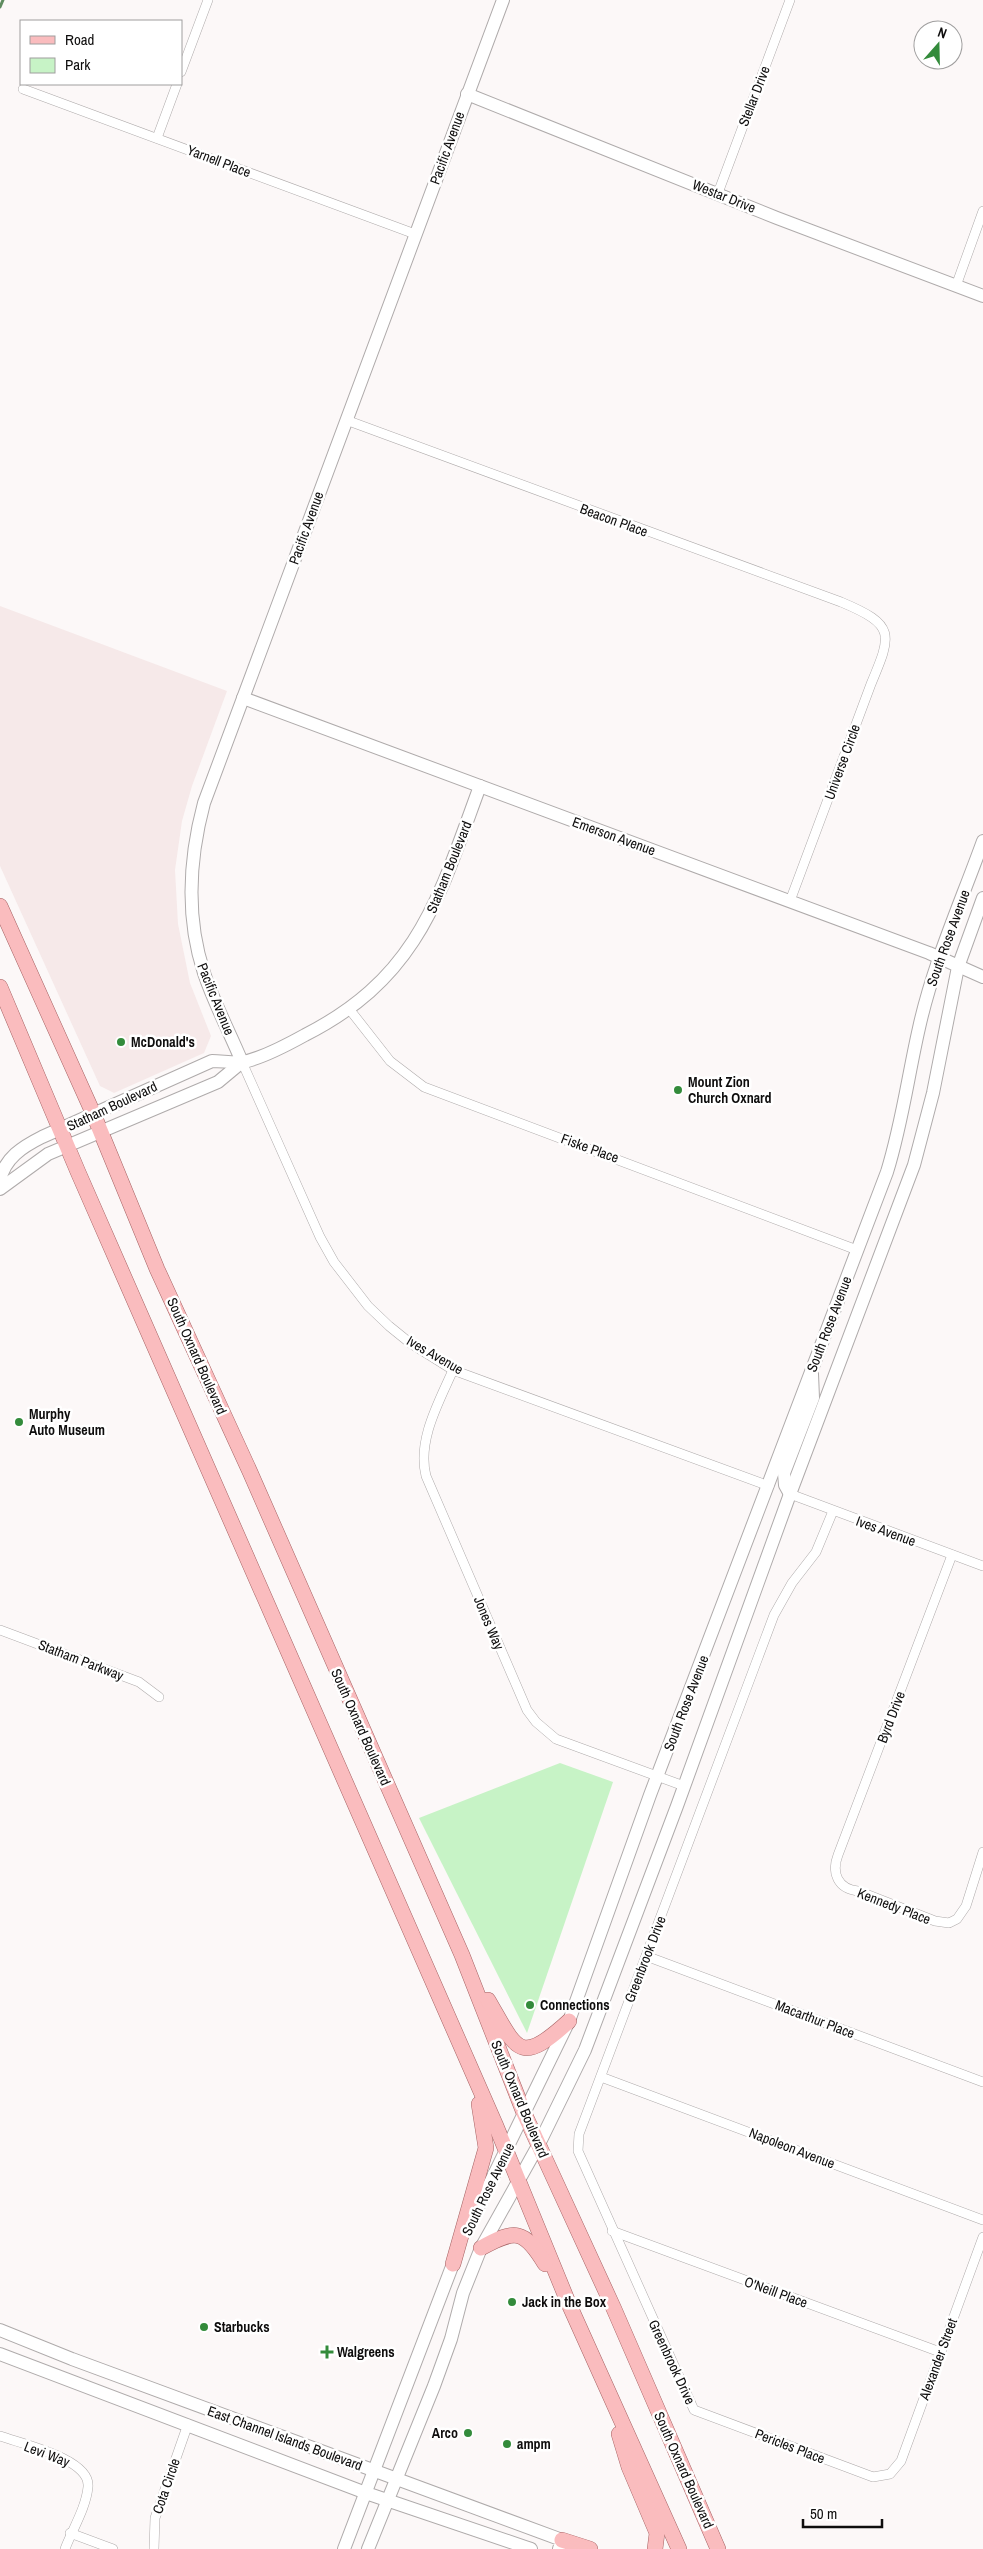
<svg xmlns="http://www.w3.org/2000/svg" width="983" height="2549" viewBox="0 0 983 2549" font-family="'Archivo Narrow',sans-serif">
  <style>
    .built { fill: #f6e9e9 }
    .green { fill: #c7f3c6 }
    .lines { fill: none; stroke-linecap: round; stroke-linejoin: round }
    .stream { stroke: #5f8c60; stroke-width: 3 }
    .street-casing { stroke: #afabab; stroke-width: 10 }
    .secondary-casing { stroke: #afabab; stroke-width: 14 }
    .primary-casing { stroke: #a56263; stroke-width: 16 }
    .street { stroke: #fff; stroke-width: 9 }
    .secondary { stroke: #fff; stroke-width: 12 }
    .primary { stroke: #fabcbe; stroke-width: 15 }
    .poi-dot { fill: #338b3b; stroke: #fff; stroke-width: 2 }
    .labels { text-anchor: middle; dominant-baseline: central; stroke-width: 5; stroke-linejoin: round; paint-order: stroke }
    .street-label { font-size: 14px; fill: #0e0d0d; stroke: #fff }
    .poi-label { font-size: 14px; font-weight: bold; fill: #0e0d0d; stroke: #fff; text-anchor: start }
  </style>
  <rect width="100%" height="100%" fill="#fcf8f8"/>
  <polygon class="built" points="0,606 227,691 192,786 182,821 175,870 178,924 190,983 211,1036 204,1053 114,1093 100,1086 0,866"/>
  <polygon class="green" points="560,1763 613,1782 527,2033 419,1818"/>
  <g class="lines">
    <polyline class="stream" points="0,7 3,0"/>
    <g class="street-casing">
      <g id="street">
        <polyline points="181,72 208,0"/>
        <polyline points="23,89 415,234"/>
        <polyline points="157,138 177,84"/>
        <polyline points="718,193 790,0"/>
        <polyline points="956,286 983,211"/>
        <path d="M346,420l495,182c55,23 51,32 30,82l-81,217"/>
        <polyline points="350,1010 390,1061 424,1087 857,1250"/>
        <polyline points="242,1062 320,1237 334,1262 368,1306 389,1326 410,1343 453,1370 769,1486"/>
        <path d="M453,1370c-14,32 -36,70 -27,106l101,234 9,12 20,17 128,47"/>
        <polyline points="790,1494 983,1566"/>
        <polyline points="833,1511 816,1552 792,1583 774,1615 579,2134 578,2151 694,2410 873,2477 890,2474 901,2461 983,2237"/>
        <path d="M952,1555l-114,300c-7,18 0,34 20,36l77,30 14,2 8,-4 9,-13 17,-54"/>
        <polyline points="0,1630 139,1682 159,1697"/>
        <polyline points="646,1956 983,2082"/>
        <polyline points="601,2077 983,2220"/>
        <polyline points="612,2231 940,2352"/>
        <path d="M0,2436c22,8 91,23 88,51 -2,21 -16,43 -23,62"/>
        <polyline points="70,2533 113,2549"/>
        <polyline points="154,2549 155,2518 188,2424"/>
      </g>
    </g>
    <g class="secondary-casing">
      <g id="secondary">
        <polyline points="467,94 777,218 983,296"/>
        <polyline points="243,698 929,953 983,977"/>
        <path d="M242,1062c-12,-29 -28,-59 -38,-89 -18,-55 -15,-114 0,-170l299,-803"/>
        <path d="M0,1180c5,-22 22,-33 42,-43l170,-76c10,0 21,2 31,1 20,-4 44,-17 62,-27 114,-58 134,-138 175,-249"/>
        <polyline points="0,1189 48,1154 218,1082 242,1062"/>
        <polyline points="790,1494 785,1485 784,1473 813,1398 812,1374"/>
        <path d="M468,2228l101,-207 81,-226 237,-623c15,-48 21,-96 32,-144 14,-64 42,-126 64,-187"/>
        <polyline points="0,2330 72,2359 562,2540 559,2549"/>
        <polyline points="0,2354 366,2493 531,2549"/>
        <polyline points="344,2549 456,2256"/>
        <polyline points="368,2549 434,2386 451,2339 463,2293 481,2248 539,2144 585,2050 677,1806 790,1494 914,1165 933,1093 958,967 983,898"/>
      </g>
    </g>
    <g class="primary-casing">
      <g id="primary">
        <polyline points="0,906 93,1113 157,1269 250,1472 462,1955 524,2113 614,2309 718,2549"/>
        <polyline points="0,987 78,1172 496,2126 568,2302 679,2549"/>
        <path d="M488,2000c29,50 31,67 81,21"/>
        <path d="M481,2248c34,-19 43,-19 64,16"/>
        <polyline points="453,2264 486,2148 479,2104"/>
        <polyline points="619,2434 629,2467 657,2533 655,2549"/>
        <polyline points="562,2540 590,2549"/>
      </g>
    </g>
    <use href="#street" class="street"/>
    <use href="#secondary" class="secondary"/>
    <use href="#primary" class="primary"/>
  </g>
  <g class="poi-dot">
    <circle cx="121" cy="1042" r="5"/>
    <circle cx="678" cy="1090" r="5"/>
    <circle cx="19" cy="1422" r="5"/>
    <circle cx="530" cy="2005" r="5"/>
    <circle cx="512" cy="2302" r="5"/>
    <circle cx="204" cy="2327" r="5"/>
    <path d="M324.5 2344.5h5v5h5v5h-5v5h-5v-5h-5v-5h5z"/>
    <circle cx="468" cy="2433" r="5"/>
    <circle cx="507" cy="2444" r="5"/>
  </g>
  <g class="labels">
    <g class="street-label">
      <text transform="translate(754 96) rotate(-69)">Stellar Drive</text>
      <text transform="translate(447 148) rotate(-70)">Pacific Avenue</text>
      <text transform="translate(219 161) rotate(21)">Yarnell Place</text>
      <text transform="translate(724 196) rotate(22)">Westar Drive</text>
      <text transform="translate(614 520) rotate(20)">Beacon Place</text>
      <text transform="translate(306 528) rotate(-70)">Pacific Avenue</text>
      <text transform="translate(842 762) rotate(-70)">Universe Circle</text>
      <text transform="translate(614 836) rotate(20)">Emerson Avenue</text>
      <text transform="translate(449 867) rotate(-68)">Statham Boulevard</text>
      <text transform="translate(948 938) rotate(-70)">South Rose Avenue</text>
      <text transform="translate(216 999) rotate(68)">Pacific Avenue</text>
      <text transform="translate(112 1106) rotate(-25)">Statham Boulevard</text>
      <text transform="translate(590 1148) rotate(20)">Fiske Place</text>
      <text transform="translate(829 1324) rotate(-69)">South Rose Avenue</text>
      <text transform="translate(435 1355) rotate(30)">Ives Avenue</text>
      <text transform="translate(197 1356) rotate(66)">South Oxnard Boulevard</text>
      <text transform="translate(886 1531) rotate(20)">Ives Avenue</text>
      <text transform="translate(489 1623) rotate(67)">Jones Way</text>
      <text transform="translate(81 1660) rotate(21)">Statham Parkway</text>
      <text transform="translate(686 1703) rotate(-69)">South Rose Avenue</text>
      <text transform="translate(891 1717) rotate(-69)">Byrd Drive</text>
      <text transform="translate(361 1727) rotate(66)">South Oxnard Boulevard</text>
      <text transform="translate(894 1906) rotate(21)">Kennedy Place</text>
      <text transform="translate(645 1959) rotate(-69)">Greenbrook Drive</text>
      <text transform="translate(815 2019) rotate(21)">Macarthur Place</text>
      <text transform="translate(520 2099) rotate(67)">South Oxnard Boulevard</text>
      <text transform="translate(792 2148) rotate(21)">Napoleon Avenue</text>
      <text transform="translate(488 2189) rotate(-64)">South Rose Avenue</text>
      <text transform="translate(776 2292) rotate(20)">O'Neill Place</text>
      <text transform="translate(938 2359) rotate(-70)">Alexander Street</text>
      <text transform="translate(672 2362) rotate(65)">Greenbrook Drive</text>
      <text transform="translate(285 2438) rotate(20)">East Channel Islands Boulevard</text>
      <text transform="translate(790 2446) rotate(21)">Pericles Place</text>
      <text transform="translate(47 2454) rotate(21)">Levi Way</text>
      <text transform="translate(684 2470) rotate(66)">South Oxnard Boulevard</text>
      <text transform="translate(166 2486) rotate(-71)">Cota Circle</text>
    </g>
    <g class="poi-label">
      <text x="131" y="1042">McDonald's</text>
      <text x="688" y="1082">Mount Zion<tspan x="688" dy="16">Church Oxnard</tspan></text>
      <text x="29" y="1414">Murphy<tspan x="29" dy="16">Auto Museum</tspan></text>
      <text x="540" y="2005">Connections</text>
      <text x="522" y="2302">Jack in the Box</text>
      <text x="214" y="2327">Starbucks</text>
      <text x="337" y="2352">Walgreens</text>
      <text x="458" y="2433" text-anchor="end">Arco</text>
      <text x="517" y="2444">ampm</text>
    </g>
  </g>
  <rect x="20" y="20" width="162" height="65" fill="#ffffff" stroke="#9f9e9e"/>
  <rect x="30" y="36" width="25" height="8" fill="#fabcbe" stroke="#9f9e9e"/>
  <text x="65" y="45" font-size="15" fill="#0e0d0d">Road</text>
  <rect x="30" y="58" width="25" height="15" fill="#c7f3c6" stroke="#9f9e9e"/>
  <text x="65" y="70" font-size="15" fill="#0e0d0d">Park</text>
  <g transform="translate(938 45) rotate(20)"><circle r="24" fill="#ffffff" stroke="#9f9e9e"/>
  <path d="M0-4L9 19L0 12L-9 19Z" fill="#338b3b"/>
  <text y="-8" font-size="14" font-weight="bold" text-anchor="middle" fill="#0e0d0d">N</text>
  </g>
  <path d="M803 2519v8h79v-8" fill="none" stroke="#0e0d0d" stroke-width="2.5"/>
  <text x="810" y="2519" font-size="15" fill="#0e0d0d" stroke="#ffffff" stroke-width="4" paint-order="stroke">50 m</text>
</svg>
